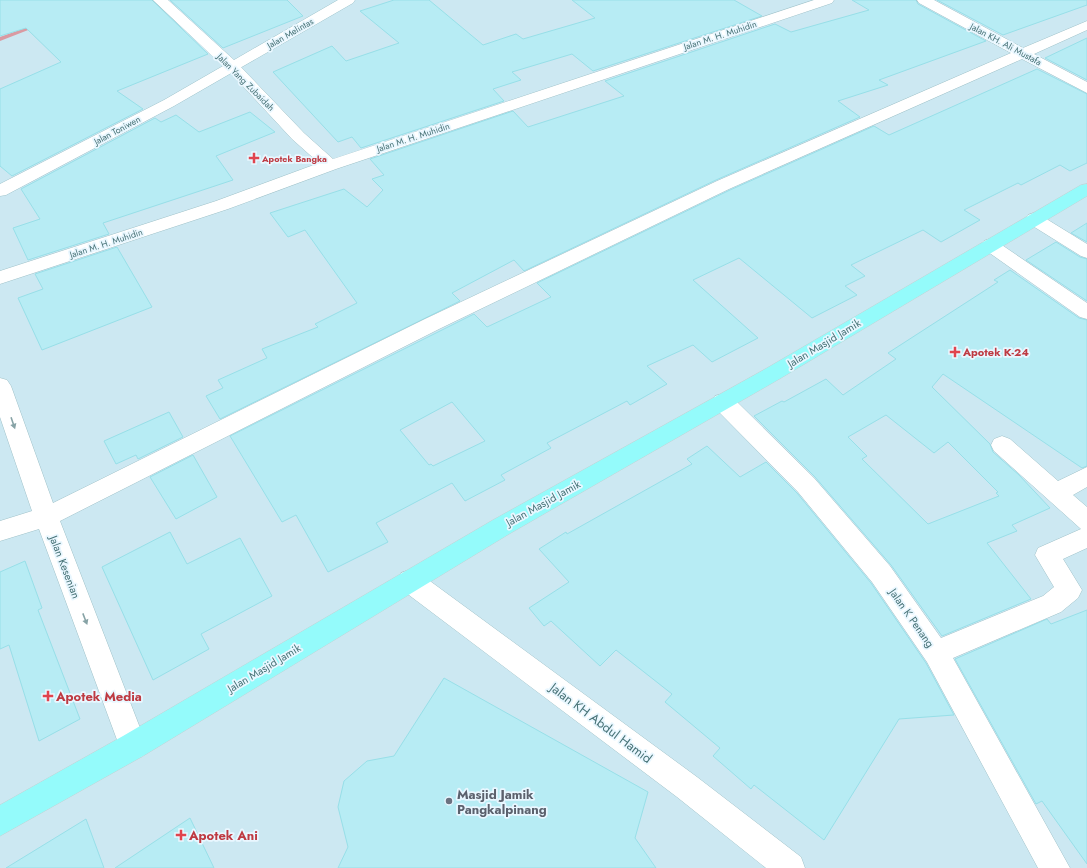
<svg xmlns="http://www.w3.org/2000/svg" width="1087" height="868" viewBox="0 0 1087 868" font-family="Jost,sans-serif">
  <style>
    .residential { fill: #cce8f2 }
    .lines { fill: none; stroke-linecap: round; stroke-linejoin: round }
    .stream { fill: #da9aa2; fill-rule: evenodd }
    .building { fill: #b7ecf4; stroke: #97dfe8; fill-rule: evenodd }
    .street-casing { stroke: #9fc1c8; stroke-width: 1 }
    .secondary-casing { stroke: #9ec3cb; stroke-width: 1 }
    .highway-casing { stroke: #c4d2d3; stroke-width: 1 }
    .street { fill: #fff; fill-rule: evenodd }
    .secondary { fill: #fff; fill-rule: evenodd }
    .highway { fill: #94fbfb; fill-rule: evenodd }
    .oneway { fill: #87a3a6 }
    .health-dot { fill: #e0444e; stroke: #e9f7ff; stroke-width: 1.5 }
    .worship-dot { fill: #6b7280; stroke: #e9f7ff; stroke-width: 1.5 }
    .labels { text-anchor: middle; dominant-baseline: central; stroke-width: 3.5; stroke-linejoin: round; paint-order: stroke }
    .far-street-label { font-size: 9px; fill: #477276; stroke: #e9f7ff }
    .far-health-label { font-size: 9px; font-weight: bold; fill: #be3a42; stroke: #e9f7ff; text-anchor: start }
    .street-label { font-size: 11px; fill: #477276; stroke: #e9f7ff }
    .health-label { font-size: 11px; font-weight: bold; fill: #be3a42; stroke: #e9f7ff; text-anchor: start }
    .near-health-label { font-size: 13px; font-weight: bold; fill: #be3a42; stroke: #e9f7ff; text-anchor: start }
    .near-street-label { font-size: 13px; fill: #477276; stroke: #e9f7ff }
    .near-worship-label { font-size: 13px; font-weight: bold; fill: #5b616d; stroke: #e9f7ff; text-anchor: start }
  </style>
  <rect width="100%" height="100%" fill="#e1f4fd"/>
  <rect class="residential" x="0" y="0" width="1087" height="868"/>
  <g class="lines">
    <polygon class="stream" points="36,24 41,25 0,41 0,37"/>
  </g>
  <g class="building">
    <polygon points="0,0 152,0 208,54 117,91 143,109 12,176 0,166 0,89 61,62 26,28 0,36"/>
    <polygon points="170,0 287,0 303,16 223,48"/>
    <polygon points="394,0 429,0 483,45 516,34 523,39 595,18 572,0 734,0 762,16 593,71 572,54 512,72 521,80 493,89 504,101 361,148 352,137 338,142 273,72 332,46 346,61 399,43 360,11"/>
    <polygon points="852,0 916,0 918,4 986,41 879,80 888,85 838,101 860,117 716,180 524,271 514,260 452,293 460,301 220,419 206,396 223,388 218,380 267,358 262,349 318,327 315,324 357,303 305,230 288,237 270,213 344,189 367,207 383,190 372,179 384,175 370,159 513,111 528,127 624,96 605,81 775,24 791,32 869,10"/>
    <polygon points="937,0 1087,0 1087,5 1003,35"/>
    <polygon points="1087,38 1087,80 1045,58"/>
    <path d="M1037,69l50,25v69l-17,8 -10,-6 -39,20 -3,-2 -54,27 16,10 -39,22 -18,-12 -72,35 14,11 -20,10 12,9 -45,23 -73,-60 -46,22 65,58 -46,24 -19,-17 -46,21 20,18 -37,21 -3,-4 -80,42 4,5 -50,27 4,5 -40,21 -13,-18 -76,40 12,19 -60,30 -32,-57 -14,7 -52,-86 244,-122 13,13 64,-30 -14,-14 193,-93 144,-64 15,9zM452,402l33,39 -52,25 -2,-2 -2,1 -29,-35z"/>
    <polygon points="250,112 275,132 216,156 233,180 103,223 109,234 28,260 13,228 40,219 21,189 155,118 161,122 176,115 199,132"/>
    <polygon points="1087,223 1087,242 1071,233"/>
    <polygon points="1056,242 1080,257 1087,259 1087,301 1026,260"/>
    <polygon points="117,247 152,307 42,350 18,298 43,289 35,274"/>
    <path d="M1010,270l69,48 8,2v146l-5,2 -139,-94 -11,13 58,57 3,8 26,23 31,33 -38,17 5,6 -30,12 44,56 -89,37 -51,-71 -76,-88 -61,-61 28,-15 2,1 42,-23 17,16 53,-36 -8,-6 110,-71 -4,-2zM886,415l48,38 14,-11 50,50 -2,1 3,3 -71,28 -66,-65 5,-3 -19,-19z"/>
    <polygon points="169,412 183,437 138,459 136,455 116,464 104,441"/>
    <polygon points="707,446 740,477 766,462 797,493 871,583 926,663 954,715 899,719 824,840 754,785 751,789 713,756 720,748 665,702 672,694 616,650 600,666 551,621 544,626 529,608 569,582 539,549 566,532 567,534 692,464 687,459"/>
    <polygon points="193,455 217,497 176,519 150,477"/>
    <polygon points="170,532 187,564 240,538 272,596 201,634 209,649 153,680 102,567"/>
    <polygon points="25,561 42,608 38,610 80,719 39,741 9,645 0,649 0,572"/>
    <polygon points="1087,610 1087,864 1042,801 1036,804 955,659 1047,619 1051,624"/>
    <polygon points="444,678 648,792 635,838 656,868 338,868 348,847 338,807 344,781 367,761 394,756"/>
    <polygon points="190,818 214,868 115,868"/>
    <polygon points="86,819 104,868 6,868"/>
  </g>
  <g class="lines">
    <g class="street-casing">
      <g id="street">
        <polygon points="814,0 834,0 832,3 336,169 228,209 0,284 0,271 216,201 319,163 292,139 228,70 226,67 228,64 238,64 304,133 333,159"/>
        <polygon points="917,0 934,0 1023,48 1087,21 1087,30 1034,54 1087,82 1087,93 1022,59 729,189 439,329 60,521 147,746 143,756 133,760 123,756 39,529 0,541 0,521 32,511 0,417 0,378 7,380 11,386 53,503 425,319 717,181 1011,53 919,3"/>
        <polygon points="1034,213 1040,215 1087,244 1087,258 1081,256 1028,223 1025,219 1028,215"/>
        <polygon points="990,239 996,241 1087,303 1087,319 1080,317 984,249 981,245 984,241"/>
        <polygon points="723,394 731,396 814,478 890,566 941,638 1043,596 1054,587 1035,555 1038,548 1081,529 994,451 991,445 994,439 1002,436 1010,439 1058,481 1087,467 1087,487 1073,495 1087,507 1087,548 1063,559 1082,590 1078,598 1061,612 953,658 1070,868 1038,868 927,662 872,582 798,492 715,408 712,402 715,396"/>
        <polygon points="410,570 419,573 697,777 801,857 805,868 766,868 677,797 401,589 398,581 401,573"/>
      </g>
    </g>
    <g class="secondary-casing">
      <polygon id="secondary" points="153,0 168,0 234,60 338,0 355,0 353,3 174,106 6,195 0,196 0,184 164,100 223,66"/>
    </g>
    <g class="highway-casing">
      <polygon id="highway" points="1087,184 1087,196 781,378 509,534 143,756 0,836 0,805 123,736 493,520 767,368 1081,185"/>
    </g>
    <use href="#street" class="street"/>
    <use href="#secondary" class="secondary"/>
    <use href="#highway" class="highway"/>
  </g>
  <defs><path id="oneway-solid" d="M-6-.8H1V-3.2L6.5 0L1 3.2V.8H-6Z"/></defs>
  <g class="oneway">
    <use href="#oneway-solid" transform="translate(13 423) rotate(71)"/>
    <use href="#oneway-solid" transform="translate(85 619) rotate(69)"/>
  </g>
  <g class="health-dot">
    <path d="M252 152h4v4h4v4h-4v4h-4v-4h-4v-4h4z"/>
    <path d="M953 346h4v4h4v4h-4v4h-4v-4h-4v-4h4z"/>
    <path d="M46 690h4v4h4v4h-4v4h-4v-4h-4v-4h4z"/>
    <path d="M179 829h4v4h4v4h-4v4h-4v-4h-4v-4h4z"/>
  </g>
  <circle class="worship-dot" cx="449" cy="801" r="4"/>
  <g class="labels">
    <g class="far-street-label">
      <text transform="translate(290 33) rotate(-30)">Jalan Melintas</text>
      <text transform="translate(720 35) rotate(-18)">Jalan M. H. Muhidin</text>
      <text transform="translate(1006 44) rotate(28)">Jalan KH. Ali Mustafa</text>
      <text transform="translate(246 82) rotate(45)">Jalan Yang Zubaidah</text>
      <text transform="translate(117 130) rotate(-28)">Jalan Toniwen</text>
      <text transform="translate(413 137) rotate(-18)">Jalan M. H. Muhidin</text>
      <text transform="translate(106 243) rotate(-18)">Jalan M. H. Muhidin</text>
    </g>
    <g class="far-health-label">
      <text x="262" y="158">Apotek Bangka</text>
    </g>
    <g class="street-label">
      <text transform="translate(824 343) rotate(-31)">Jalan Masjid Jamik</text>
      <text transform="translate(543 503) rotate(-29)">Jalan Masjid Jamik</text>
      <text transform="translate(65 567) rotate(69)">Jalan Kesenian</text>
      <text transform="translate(912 618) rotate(55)">Jalan K Penang</text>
      <text transform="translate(264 668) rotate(-31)">Jalan Masjid Jamik</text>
    </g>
    <g class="health-label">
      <text x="963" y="352">Apotek K-24</text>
    </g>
    <g class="near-health-label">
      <text x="56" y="696">Apotek Media</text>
      <text x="189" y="835">Apotek Ani</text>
    </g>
    <g class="near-street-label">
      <text transform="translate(601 723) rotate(37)">Jalan KH Abdul Hamid</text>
    </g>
    <g class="near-worship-label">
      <text x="457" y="794">Masjid Jamik<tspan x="457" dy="15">Pangkalpinang</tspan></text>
    </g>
  </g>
</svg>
